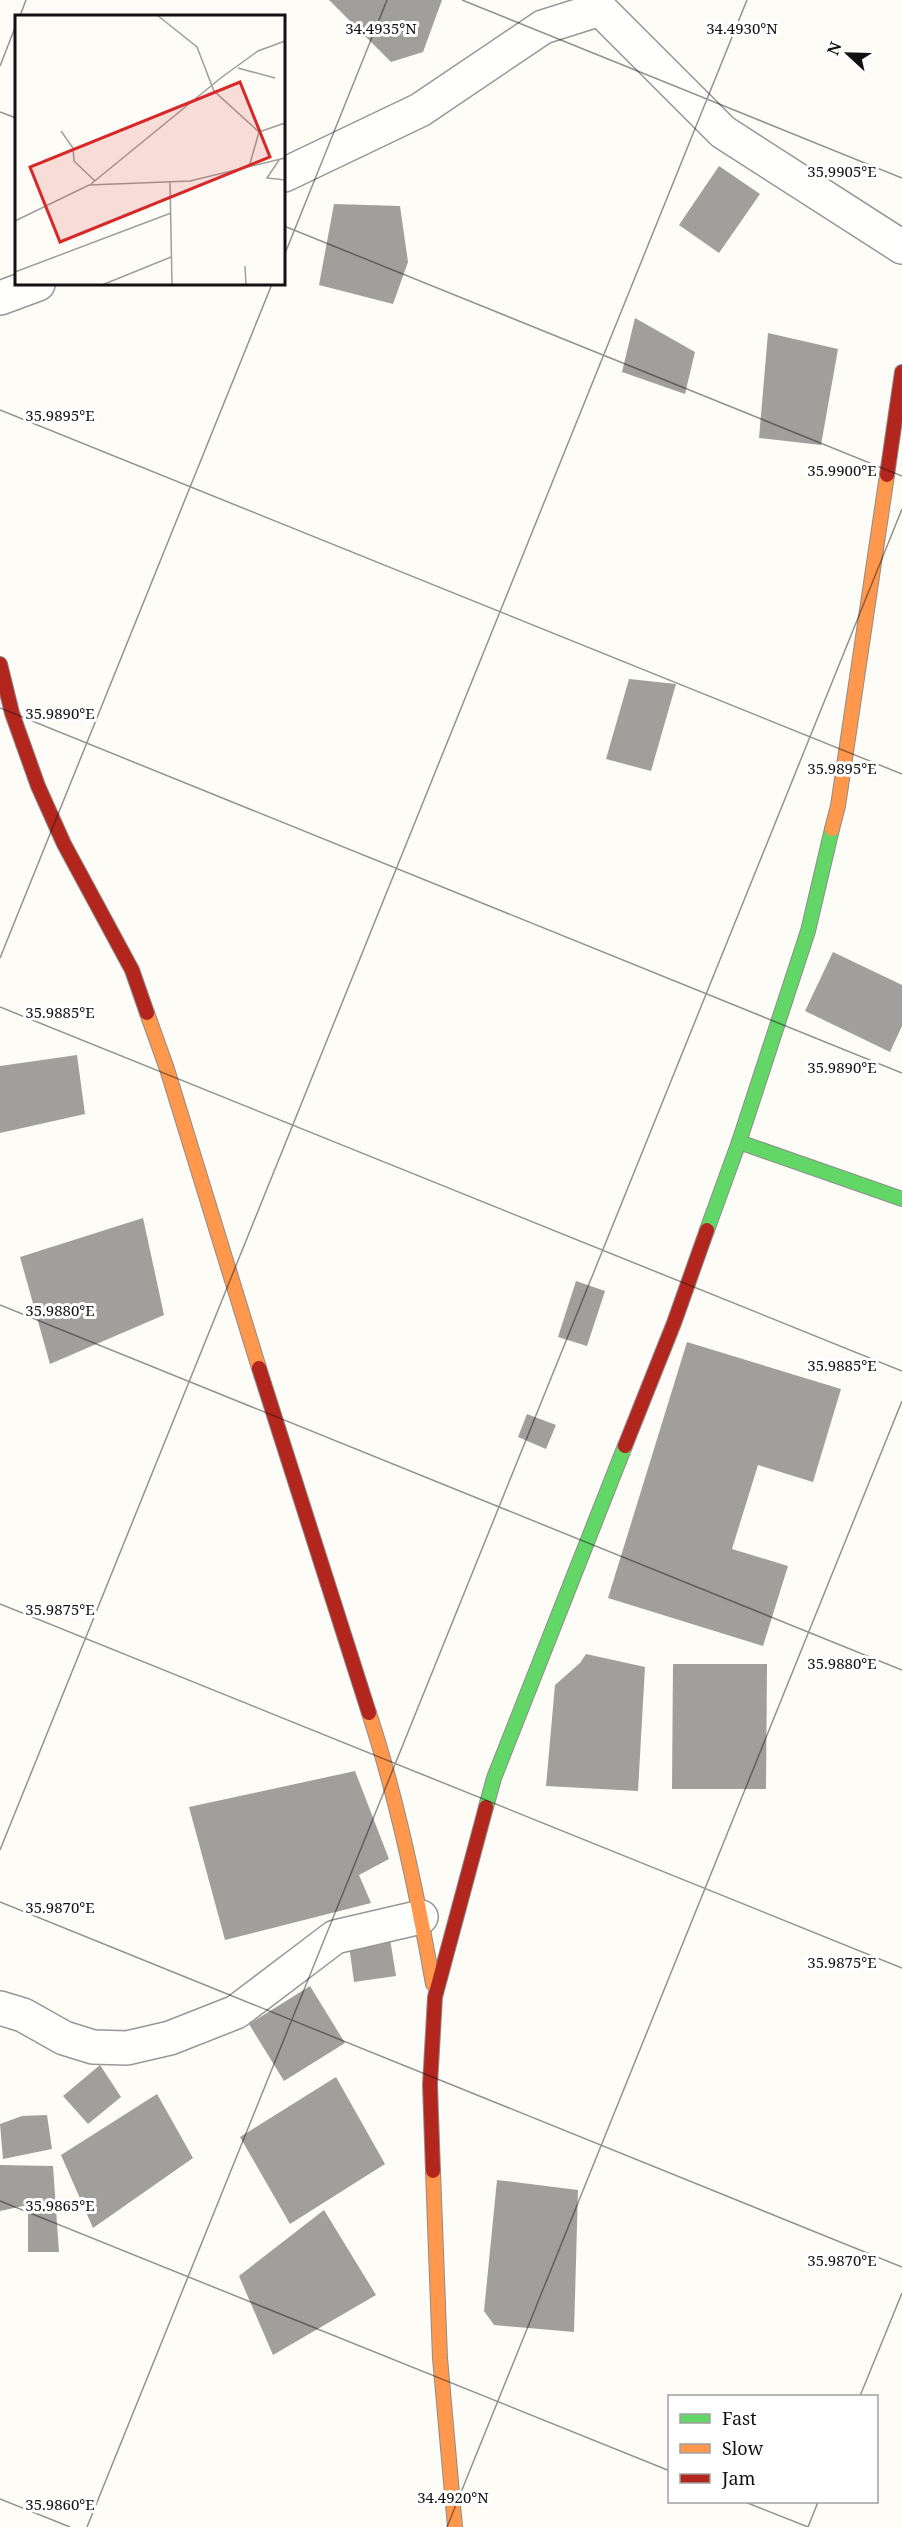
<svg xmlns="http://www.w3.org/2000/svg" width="902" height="2527" viewBox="0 0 902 2527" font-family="'Noto Serif',serif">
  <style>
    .building { fill: #a19f9c }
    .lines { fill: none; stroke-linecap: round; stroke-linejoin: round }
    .street-casing { stroke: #979795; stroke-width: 36 }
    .fast-casing { stroke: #8e8d8b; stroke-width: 16 }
    .slow-casing { stroke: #8e8d8b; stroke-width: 16 }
    .jam-casing { stroke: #8e8d8b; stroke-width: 16 }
    .street { stroke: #fffffe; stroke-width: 33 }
    .fast { stroke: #63d668; stroke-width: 14 }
    .slow { stroke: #ff974d; stroke-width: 14 }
    .jam { stroke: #b3261e; stroke-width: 14 }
    .ticks { fill: none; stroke: #111; stroke-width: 1.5; stroke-opacity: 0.45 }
    .inset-road { fill: none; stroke: #9f9e9b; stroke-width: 1.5 }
    .view { fill: #d62828; fill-opacity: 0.15; stroke: #d62828; stroke-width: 3 }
    .inset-edge { fill: none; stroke: #111; stroke-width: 3 }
    .ticks-label { font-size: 15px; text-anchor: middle; fill: #111; stroke: #fff; stroke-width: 6; stroke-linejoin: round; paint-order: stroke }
  </style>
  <rect width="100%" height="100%" fill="#fdfcf7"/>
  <g class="building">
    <polygon points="329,0 442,0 423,52 391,62"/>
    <polygon points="719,166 760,194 719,253 679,225"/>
    <polygon points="334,204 400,206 408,262 393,304 319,285"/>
    <polygon points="635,318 695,352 685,394 622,372"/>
    <polygon points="768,333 838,349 821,445 759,438"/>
    <polygon points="629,679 676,684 651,771 606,759"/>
    <polygon points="833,952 902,985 902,1026 890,1052 805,1011"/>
    <polygon points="77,1055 85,1114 0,1133 0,1066"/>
    <polygon points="143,1218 164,1315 50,1364 20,1257"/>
    <polygon points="576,1281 605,1291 587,1346 558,1337"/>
    <polygon points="687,1342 841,1389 813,1482 758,1465 732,1549 788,1566 763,1646 608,1598"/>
    <polygon points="527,1414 556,1425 546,1449 518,1437"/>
    <polygon points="586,1654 645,1667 638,1791 546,1786 555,1685 580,1663"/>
    <polygon points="673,1664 767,1664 766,1789 672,1789"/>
    <polygon points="355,1771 389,1859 359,1875 371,1903 225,1940 189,1807"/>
    <polygon points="390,1939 396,1976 354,1982 349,1945"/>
    <polygon points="310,1986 345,2043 284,2081 249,2024"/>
    <polygon points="100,2065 121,2097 88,2124 63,2096"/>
    <polygon points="336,2077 385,2164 290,2224 240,2137"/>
    <polygon points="157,2094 193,2158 93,2228 61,2155"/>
    <polygon points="47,2115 52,2149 3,2159 0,2124 22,2116"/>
    <polygon points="0,2165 53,2166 59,2252 28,2252 28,2205 0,2211"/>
    <polygon points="497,2180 578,2190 574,2332 494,2325 484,2311"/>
    <polygon points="324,2210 376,2295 273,2355 239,2276"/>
  </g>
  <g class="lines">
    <g class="street-casing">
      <g id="street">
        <polyline points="284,175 420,110 543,27 600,9 723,132 902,247"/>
        <polyline points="0,298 38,284"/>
        <polyline points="0,2008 23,2015 64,2038 93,2047 127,2048 170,2038 236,2012 335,1937 421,1917"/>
      </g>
    </g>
    <g class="fast-casing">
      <g id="fast">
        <polyline points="739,1142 902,1199"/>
        <polyline points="707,1230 739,1142 808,931 832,829"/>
        <polyline points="486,1807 494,1778 625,1446"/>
      </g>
    </g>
    <g class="slow-casing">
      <g id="slow">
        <polyline points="832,829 838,806 887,475"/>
        <polyline points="147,1013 167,1069 259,1368"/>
        <path d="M369,1713c29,88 48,180 64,271"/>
        <polyline points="433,2171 440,2358 455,2527"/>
      </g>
    </g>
    <g class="jam-casing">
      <g id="jam">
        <polyline points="887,475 902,372"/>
        <polyline points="0,664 12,713 38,786 64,844 132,970 147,1013"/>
        <polyline points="259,1368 369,1713"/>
        <polyline points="625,1446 674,1323 707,1230"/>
        <polyline points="433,2171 430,2085 435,1997 486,1807"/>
      </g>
    </g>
    <use href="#street" class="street"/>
    <use href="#fast" class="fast"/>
    <use href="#slow" class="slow"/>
    <use href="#jam" class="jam"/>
  </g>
  <path class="ticks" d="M462,0l440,178M20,16l6,-16M0,66l16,-41M0,112l16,6M284,226l618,250M284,256l103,-256M0,410l902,364M0,708l902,365M0,958l272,-674M0,1007l902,364M0,1305l902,365M0,1604l902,364M0,1850l747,-1850M0,1902l902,365M0,2201l670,270M860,2396l42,-103M0,2499l70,28M745,2502l63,25M87,2527l815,-2018M447,2527l455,-1126M808,2527l10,-25"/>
  <g transform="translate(15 15)">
    <rect width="270" height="270" fill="#fdfcf7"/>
    <path class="inset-road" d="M142,0l40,32 17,44 45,41 -10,35M223,53l37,10M46,116l12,17 1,13 21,20M244,117l26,-9M264,145l-12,18 18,2M155,167l2,103M76,169l131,-107 36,-26 27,-10M0,206l74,-36 101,-4 95,-23M230,251l1,19M0,257l156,-59M87,270l69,-28"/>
    <path class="view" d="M225,67l30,75 -210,85 -30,-75z"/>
    <rect width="270" height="270" class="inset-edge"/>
  </g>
  <g class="ticks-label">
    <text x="381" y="34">34.4935°N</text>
    <text x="742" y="34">34.4930°N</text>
    <text x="842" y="177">35.9905°E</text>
    <text x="60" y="421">35.9895°E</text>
    <text x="842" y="476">35.9900°E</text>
    <text x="60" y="719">35.9890°E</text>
    <text x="842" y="774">35.9895°E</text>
    <text x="60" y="1018">35.9885°E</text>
    <text x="842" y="1073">35.9890°E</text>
    <text x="60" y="1316">35.9880°E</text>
    <text x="842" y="1371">35.9885°E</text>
    <text x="60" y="1615">35.9875°E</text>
    <text x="842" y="1669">35.9880°E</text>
    <text x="60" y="1913">35.9870°E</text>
    <text x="842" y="1968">35.9875°E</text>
    <text x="60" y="2211">35.9865°E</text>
    <text x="842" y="2266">35.9870°E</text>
    <text x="453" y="2503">34.4920°N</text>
    <text x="60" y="2510">35.9860°E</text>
  </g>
  <rect x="668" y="2395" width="210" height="108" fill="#ffffff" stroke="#a0a0a0" stroke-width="1.5"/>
  <rect x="680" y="2414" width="30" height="9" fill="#63d668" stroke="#a0a0a0" stroke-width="1.5"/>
  <text x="722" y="2425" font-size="18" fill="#111111">Fast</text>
  <rect x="680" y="2444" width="30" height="9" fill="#ff974d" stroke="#a0a0a0" stroke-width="1.5"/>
  <text x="722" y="2455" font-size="18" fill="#111111">Slow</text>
  <rect x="680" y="2474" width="30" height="9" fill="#b3261e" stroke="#a0a0a0" stroke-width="1.5"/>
  <text x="722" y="2485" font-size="18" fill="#111111">Jam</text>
  <g transform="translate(848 54) rotate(292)" stroke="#ffffff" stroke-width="4.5" paint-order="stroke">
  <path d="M0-4.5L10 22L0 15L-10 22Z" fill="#111111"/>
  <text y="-9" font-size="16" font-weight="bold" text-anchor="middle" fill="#111111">N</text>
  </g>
</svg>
